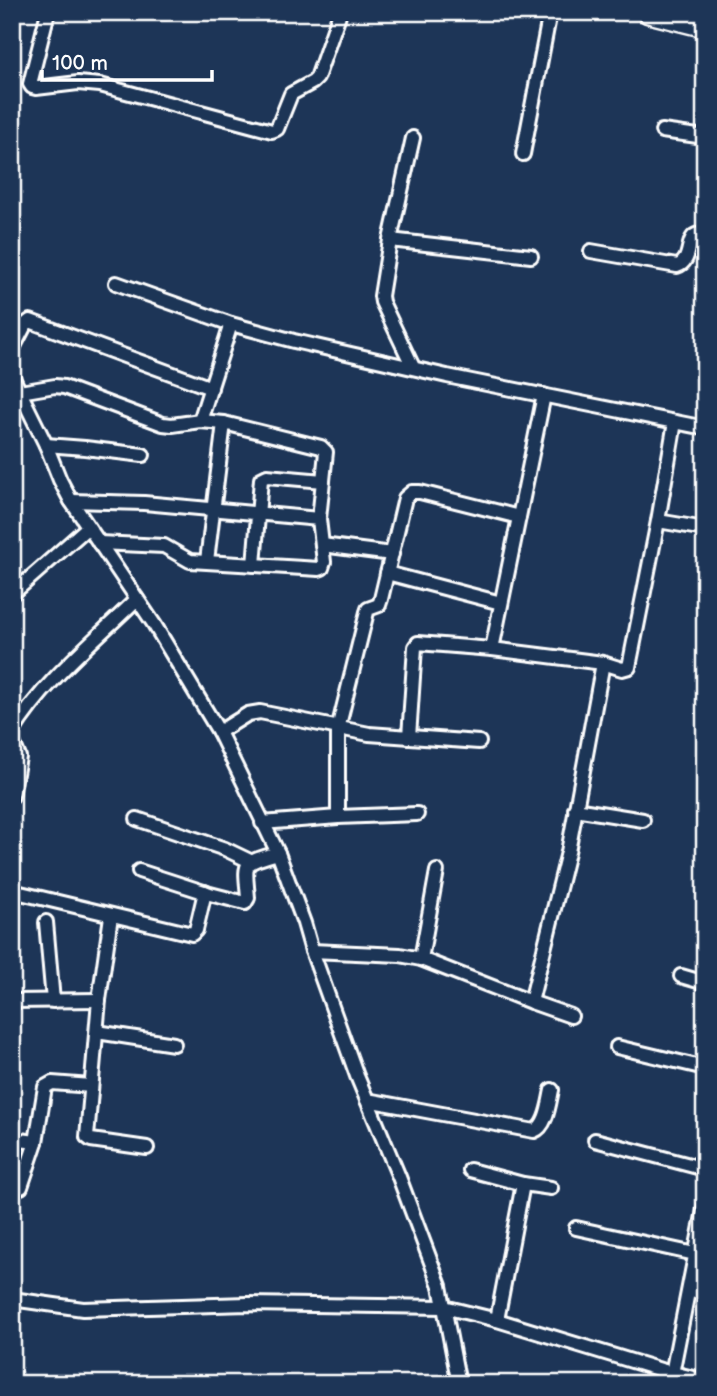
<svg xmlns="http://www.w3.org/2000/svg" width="717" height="1396" viewBox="0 0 717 1396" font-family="'Balsamiq Sans',sans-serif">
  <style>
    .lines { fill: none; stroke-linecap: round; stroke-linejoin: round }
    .minor-casing { stroke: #fff; stroke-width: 18 }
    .trunk-casing { stroke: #fff; stroke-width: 26 }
    .minor { stroke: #1d3557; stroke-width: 12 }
    .trunk { stroke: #1d3557; stroke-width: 21 }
  </style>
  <rect width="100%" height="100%" fill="#1d3557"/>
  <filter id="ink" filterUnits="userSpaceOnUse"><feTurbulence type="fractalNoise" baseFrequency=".0143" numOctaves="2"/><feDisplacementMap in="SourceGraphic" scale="14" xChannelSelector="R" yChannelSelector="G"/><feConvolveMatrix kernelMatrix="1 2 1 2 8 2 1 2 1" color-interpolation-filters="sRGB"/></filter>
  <g filter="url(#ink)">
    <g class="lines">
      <g class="minor-casing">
        <g id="minor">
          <polyline points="48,12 30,84 32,87 36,88 78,83 100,85 272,131 277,129 291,94 313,82 317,78 340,12"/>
          <polyline points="165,12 166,12"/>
          <polyline points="662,131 705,137"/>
          <polyline points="413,138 390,240 381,296 382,302 413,367"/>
          <polyline points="523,154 550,12"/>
          <polyline points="390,240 531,256"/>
          <path d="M591,251l86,15c19,-6 5,-37 28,-31"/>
          <polyline points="116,283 231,324 294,341 447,376 705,428"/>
          <polyline points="12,350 25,325 30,321 211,388"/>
          <polyline points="12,376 46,445 60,480 71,501 154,624 219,732 278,853 304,923 312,951 357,1076 399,1177 440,1286 459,1384"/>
          <polyline points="20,392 55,386 64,387 163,424 172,425 200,421 224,423 321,447 326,452 319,519 324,562 322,568 319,569 190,561 164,546 99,543"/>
          <polyline points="200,421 231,324"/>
          <polyline points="46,445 85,448 143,455"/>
          <polyline points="71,501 144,503 319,519"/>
          <polyline points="658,521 705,529"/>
          <polyline points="322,545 392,554"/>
          <polyline points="207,561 224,423"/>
          <polyline points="254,565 261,479 267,476 323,481"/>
          <polyline points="387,573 501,603"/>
          <polyline points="12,594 88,527"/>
          <polyline points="492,649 544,395"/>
          <polyline points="219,732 248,714 260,712 369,734 479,742"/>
          <path d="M12,733c31,-51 83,-93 125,-134"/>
          <polyline points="409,737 415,647 418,643 492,649 603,663 622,669 629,667 658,521 675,422"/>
          <polyline points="12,740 19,757 12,796"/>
          <polyline points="575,809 643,820"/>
          <polyline points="338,817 417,814"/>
          <polyline points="137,819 225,849 250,861"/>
          <polyline points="262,823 338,817 338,729 367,612 368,609 379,605 381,599 405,498 412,492 420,492 519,517"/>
          <path d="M139,871l71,23 35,9 3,-5c-3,-38 -7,-34 30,-45"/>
          <polyline points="12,891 192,934 196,930 205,892"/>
          <polyline points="111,916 99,1000 87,1137 91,1140 147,1148"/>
          <polyline points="46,922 53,1001"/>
          <polyline points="312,951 400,955 421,959 531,1002 571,1016"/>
          <polyline points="421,959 437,871"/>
          <polyline points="681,976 705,983"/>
          <polyline points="12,1001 99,1000"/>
          <polyline points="531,1002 568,852 603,663"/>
          <polyline points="97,1032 174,1044"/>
          <polyline points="617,1047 705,1068"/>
          <path d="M367,1100l167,31c13,-5 15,-28 18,-41"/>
          <polyline points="12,1139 36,1142"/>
          <polyline points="595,1140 705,1169"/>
          <polyline points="470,1170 523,1184 551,1188"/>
          <polyline points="21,1187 36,1142 45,1087 52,1083 91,1086"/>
          <polyline points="576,1228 695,1254"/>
          <polyline points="689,1291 705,1293"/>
          <polyline points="12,1299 83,1309 248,1304 444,1307 497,1320 661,1370 705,1381"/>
          <polyline points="497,1320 523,1184"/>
          <polyline points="670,1384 705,1205"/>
        </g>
      </g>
      <g class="trunk-casing">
        <polyline id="trunk" points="649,12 705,26"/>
      </g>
      <use href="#minor" class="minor"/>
      <use href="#trunk" class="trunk"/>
    </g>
  </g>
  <rect width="717" height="1396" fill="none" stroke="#1d3557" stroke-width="42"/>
  <rect x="21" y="21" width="675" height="1354" fill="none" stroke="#fff" stroke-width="2.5" filter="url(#ink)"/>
  <path d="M42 70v10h170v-10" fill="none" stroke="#ffffff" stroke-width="3.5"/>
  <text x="52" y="70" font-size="21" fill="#ffffff" stroke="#1d3557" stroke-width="5" paint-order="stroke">100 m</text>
</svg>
